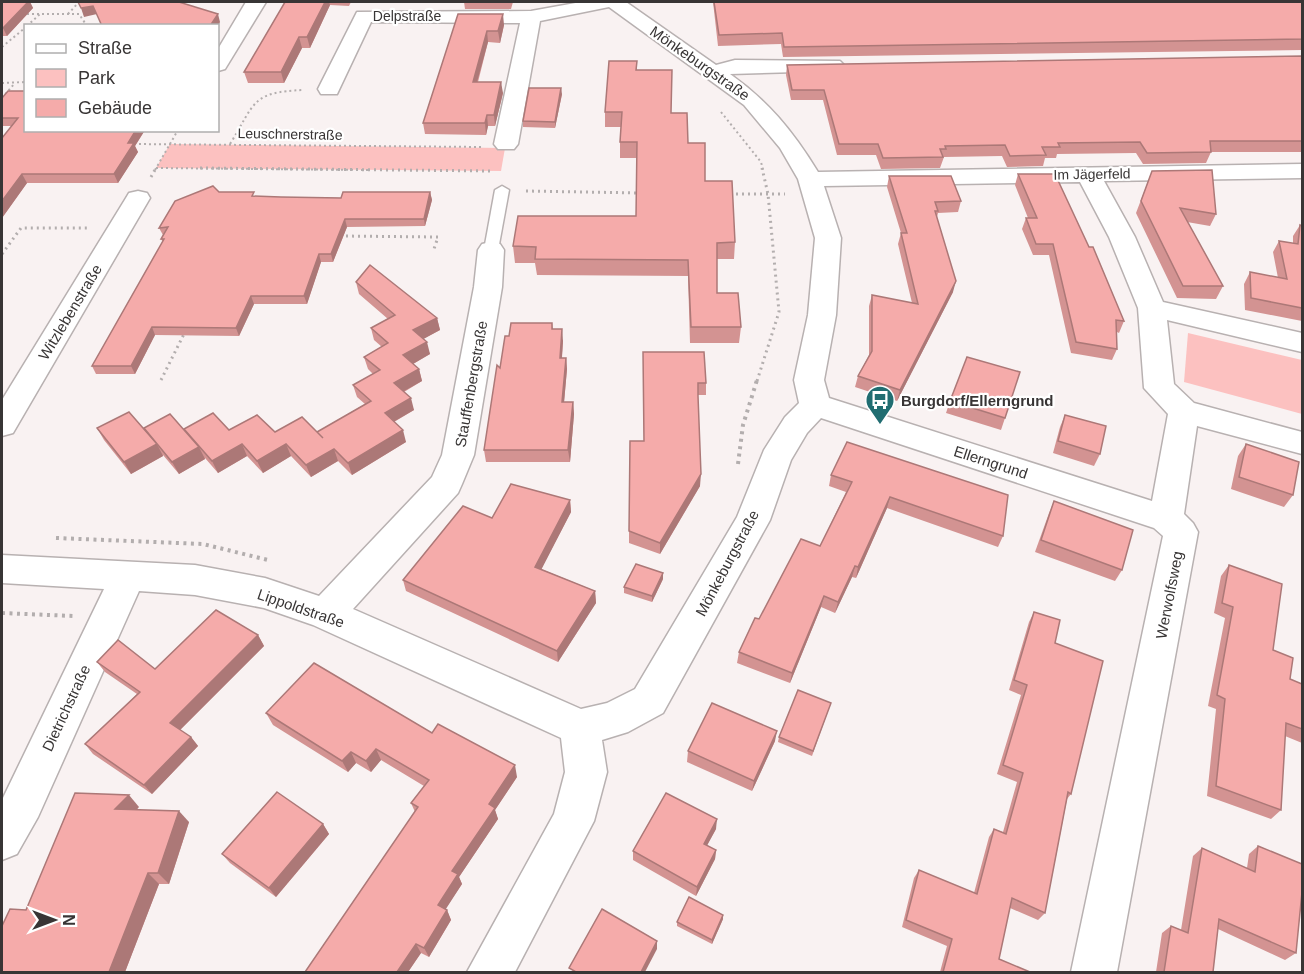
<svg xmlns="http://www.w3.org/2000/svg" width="1304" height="974" viewBox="0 0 1304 974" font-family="Arial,sans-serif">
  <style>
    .green { fill: #fcc1c0 }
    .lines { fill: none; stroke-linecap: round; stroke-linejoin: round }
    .service-casing { stroke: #b8b1b1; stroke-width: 3 }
    .minor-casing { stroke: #b8b1b1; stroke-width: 3 }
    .path-far2 { stroke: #b3aeae; stroke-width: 2; stroke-dasharray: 2 3; stroke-linecap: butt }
    .path-far1 { stroke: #b3aeae; stroke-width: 3; stroke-dasharray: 2 4; stroke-linecap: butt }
    .path { stroke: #b3aeae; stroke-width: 4; stroke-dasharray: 3 4.5; stroke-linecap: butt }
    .service { fill: #fff; fill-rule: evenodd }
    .minor { fill: #fff; fill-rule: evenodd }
    .wall { fill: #d39392 }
    .shaded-wall { fill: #ac7877 }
    .building { fill: #f5abaa; stroke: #ac7877; stroke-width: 1.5 }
    .labels { text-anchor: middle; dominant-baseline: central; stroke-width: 4.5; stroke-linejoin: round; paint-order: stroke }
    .far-street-label { font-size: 14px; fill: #383535; stroke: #fff }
    .street-label { font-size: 15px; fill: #383535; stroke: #fff }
    .poi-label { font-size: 15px; font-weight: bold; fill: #383535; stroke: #fff; text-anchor: start }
  </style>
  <rect width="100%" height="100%" fill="#f9f2f2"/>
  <g class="green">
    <polygon points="170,144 505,148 501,171 156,168"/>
    <polygon points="1188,333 1302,360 1302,414 1184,382"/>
  </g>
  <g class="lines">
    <g class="service-casing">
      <polygon id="service" points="502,186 509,190 498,250 491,254 484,250 495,190"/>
    </g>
    <g class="minor-casing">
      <g id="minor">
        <polygon points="246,2 266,2 225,69 218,71 218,49"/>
        <path d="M581,2h45l90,63 19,-5 105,1 4,4 -4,4 -7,2 -103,3c38,27 63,57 88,98l484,-8v14l-198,3 31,56 28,65 139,31v19l-135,-32 7,64 20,19 108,29v22l-105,-28 -13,88 9,9 5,9 -81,440h-46l92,-436 -9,-8 -333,-110 -14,15 -16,27 -21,60 -107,193 -35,19 -26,8 5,32 -13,49 -79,151h-48l87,-158 11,-42 -4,-34 -248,-113 -49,-17 -69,-13 -56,-4 -101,226 -21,37 -15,6v-60l102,-211 -102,-6v-28l193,10 70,13 54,18 113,-119 10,-22 32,-168 4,-37 4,-6 9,-2 9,2 4,6 -2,37 -28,168 -12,29 -4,9 -105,116 228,100 26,-6 28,-14 102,-172 27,-67 21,-33 14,-14 -5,-23 14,-65 7,-77 -17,-59 -18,-31 -36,-43 -135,-98 -69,14 -22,123 -4,5h-16l-4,-5 26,-121 -149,-1 -34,72h-16l-3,-5 39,-77 174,-1zM1080,182l29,55 29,71 6,80 24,26 -16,87 -323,-103 -5,-18 12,-65 5,-77 -17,-52z"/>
        <polygon points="138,191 147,193 150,198 13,433 2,436 2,400 126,198 129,193"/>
      </g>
    </g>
    <g class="path-far2">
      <polyline points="22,14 79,14 87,26"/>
      <polyline points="68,14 79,2"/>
      <polyline points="27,26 40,14"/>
      <polyline points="2,47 26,27"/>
      <polyline points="2,83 26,82"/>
      <polyline points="2,98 15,83"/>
      <polyline points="721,112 761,162 763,170"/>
      <polyline points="134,144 481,147"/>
      <path d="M230,144c26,-42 21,-52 74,-54"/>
      <polyline points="156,168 369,170"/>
      <polyline points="155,170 178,130"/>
    </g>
    <g class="path-far1">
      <polyline points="200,168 494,171"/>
      <polyline points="151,177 156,168"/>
      <polyline points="526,191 641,193"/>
      <polyline points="730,194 785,194"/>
      <polyline points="340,236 438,237 434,249"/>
      <polyline points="2,254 21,228 89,228"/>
      <polyline points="161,380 185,332"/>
      <polyline points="757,381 779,312 768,194 762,168"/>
    </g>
    <g class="path">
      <polyline points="738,464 743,425 757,380"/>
      <polyline points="56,538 203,544 268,560"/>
      <polyline points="2,613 73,616"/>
    </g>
    <use href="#service" class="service"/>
    <use href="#minor" class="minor"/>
  </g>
  <g class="wall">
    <polygon points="2,2 30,2 33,8 7,36 2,36"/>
    <polygon points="285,2 351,2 349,6 330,5 310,48 302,48 284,83 248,83 244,72"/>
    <polygon points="464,2 513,2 511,9 465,9"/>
    <polygon points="713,2 1302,2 1302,50 783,57 781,44 718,46"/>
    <polygon points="458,14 504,25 500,43 488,42 478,82 503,93 495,126 488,126 486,135 425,134 423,123"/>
    <polygon points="1302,56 1302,152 1211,152 1206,163 1143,164 1136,153 1057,154 1056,158 1045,158 1043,166 1007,167 1002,156 944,157 940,168 881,169 876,155 837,155 823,100 791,100 786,75 787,65"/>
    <polygon points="637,61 637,70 671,113 688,143 705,181 735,242 734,259 717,259 717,293 741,327 739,343 690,343 688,276 537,275 535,263 515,263 513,246 636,216 637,158 620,158 620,142 621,127 605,127 605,112"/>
    <polygon points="8,91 26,130 145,130 135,146 138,152 118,183 27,183 2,218 11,126 2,126 2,98"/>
    <polygon points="562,94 555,128 523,127 523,121"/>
    <polygon points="1152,171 1216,214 1210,226 1187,222 1223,286 1216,299 1177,298 1136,213"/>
    <polygon points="1018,174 1124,321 1119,333 1117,332 1117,349 1112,360 1071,353 1049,255 1033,255 1022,229 1026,218 1028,218 1015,185"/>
    <polygon points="889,176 961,201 958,212 938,213 937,217 953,292 897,401 855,387 858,376 869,355 869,306 872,295 912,303 898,244 901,233 887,187"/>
    <polygon points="219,192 255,197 341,198 430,192 432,200 425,226 347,227 333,262 321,262 307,304 254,304 239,336 155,335 135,374 96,374 92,366 163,242 161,239 163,235 159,228"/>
    <polygon points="1300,225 1302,226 1302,321 1245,310 1244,284 1250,272 1278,278 1273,252 1279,241 1293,243 1293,236"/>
    <polygon points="356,282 437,318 440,330 423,339 430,354 413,364 419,369 422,381 404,392 414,410 394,422 406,442 352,475 338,461 311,477 291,456 263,473 247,456 218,473 205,458 205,459 179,474 163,455 163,456 131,474 104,440 97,428 144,429 185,431 229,430 275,432 317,432 365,404 357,397 353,385 373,374 368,369 364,357 382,347 374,340 371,328 388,319 359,294"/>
    <polygon points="552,323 553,329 563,341 562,358 566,358 567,369 564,402 573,402 574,414 570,462 486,462 484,450 500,368 509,336"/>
    <polygon points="643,352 706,383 706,395 698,395 700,486 660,554 629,543 629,531 644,441"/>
    <polygon points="950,401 1005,418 1001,430 946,413"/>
    <polygon points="1065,415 1100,454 1094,466 1053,453 1060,427"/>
    <polygon points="1246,444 1293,495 1284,507 1231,489 1238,456"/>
    <polygon points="831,475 1003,536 998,547 887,508 856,578 852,577 835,613 821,607 790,683 737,663 739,652 759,619 820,546 846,492 829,486"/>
    <polygon points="570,500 571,512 541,569 595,591 596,603 558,662 406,591 403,580 492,518"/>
    <polygon points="1054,501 1122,570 1115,581 1035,552 1049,513"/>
    <polygon points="1229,565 1273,650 1290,679 1302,684 1302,743 1285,736 1281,810 1271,819 1207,796 1216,709 1208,706 1225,618 1214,613 1221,576"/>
    <polygon points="663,579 652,602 624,593 624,587"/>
    <polygon points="1034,612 1055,643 1071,794 1067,799 1045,913 1038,920 1010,908 999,959 1030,972 940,972 947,946 902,927 914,878 919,870 974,893 989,837 994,829 1003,832 1017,782 997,774 1021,695 1009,690 1029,622"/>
    <polygon points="258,635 264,646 180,730 191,737 198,746 152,794 93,754 85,744 137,694 105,672 97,662 155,669"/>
    <polygon points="831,703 812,756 778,742 779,737"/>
    <polygon points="266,713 432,733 517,777 495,810 498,819 459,877 462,884 445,909 447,910 451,920 429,957 421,953 408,972 415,812 411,803 424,786 381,760 371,772 356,763 348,772 273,725"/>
    <polygon points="775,741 752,791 687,762 688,751"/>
    <polygon points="139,807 137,809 189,822 169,884 159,884 125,972 2,972 26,910"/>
    <polygon points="323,824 329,834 276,897 230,863 222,854"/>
    <polygon points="716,829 707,845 716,850 715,859 696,896 633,860 633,851"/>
    <polygon points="1258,846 1302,864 1302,904 1301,903 1296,953 1285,960 1218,929 1213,972 1156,972 1162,933 1171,926 1181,930 1193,856 1202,848 1247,868 1249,854"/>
    <polygon points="723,915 723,919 712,944 677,926 677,922"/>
  </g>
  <g class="shaded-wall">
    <polygon points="28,2 30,2 33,8 7,36 3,28"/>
    <polygon points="325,2 329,2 330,5 310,48 307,37"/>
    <polygon points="93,6 97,14 84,17 81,8"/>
    <polygon points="218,14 220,22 218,27 218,26 210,26"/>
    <polygon points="503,14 504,25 500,43 498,31"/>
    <polygon points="487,31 488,42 474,93 473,82"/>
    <polygon points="299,37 302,48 284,83 281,72"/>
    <polygon points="501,82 503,93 495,126 494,115"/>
    <polygon points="561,88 562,94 555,128 555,122"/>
    <polygon points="487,115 488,126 486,135 485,123"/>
    <polygon points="136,130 145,130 135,146 138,152 118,183 114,174 128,143"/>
    <polygon points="22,174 27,183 2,218 2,201"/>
    <polygon points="430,192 432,200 425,226 424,219"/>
    <polygon points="345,219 347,227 333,262 331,254"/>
    <polygon points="319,254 321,262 307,304 304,296"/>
    <polygon points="956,281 953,292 897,401 900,390"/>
    <polygon points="251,296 254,304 239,336 236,328"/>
    <polygon points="437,318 440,330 416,343 413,330"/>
    <polygon points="152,327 155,335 135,374 131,366"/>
    <polygon points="562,329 563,341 561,369 560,358"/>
    <polygon points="427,342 430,354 406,368 403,355"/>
    <polygon points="566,358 567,369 563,414 562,402"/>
    <polygon points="419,369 422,381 397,395 394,383"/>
    <polygon points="411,398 414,410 388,425 385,413"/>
    <polygon points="573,402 574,414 570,462 568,450"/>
    <polygon points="403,430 406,442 352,475 348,463"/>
    <polygon points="157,444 163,456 131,474 124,462"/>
    <polygon points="242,444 247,456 218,473 212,461"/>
    <polygon points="286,444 291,456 263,473 257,461"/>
    <polygon points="199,447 205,459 179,474 172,462"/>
    <polygon points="334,449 338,461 311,477 306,465"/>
    <polygon points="701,474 700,486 660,554 660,543"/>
    <polygon points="890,497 887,508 856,578 858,567"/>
    <polygon points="570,500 571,512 537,578 535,567"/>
    <polygon points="855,566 852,577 835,613 838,602"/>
    <polygon points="663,573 663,579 652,602 652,596"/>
    <polygon points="595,591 596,603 558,662 557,651"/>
    <polygon points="824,596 821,607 790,683 792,673"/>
    <polygon points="258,635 264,646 177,733 170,723"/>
    <polygon points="777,731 775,741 752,791 754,781"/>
    <polygon points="191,737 198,746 152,794 144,785"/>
    <polygon points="376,749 381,760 371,772 366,761"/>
    <polygon points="351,752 356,763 348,772 342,761"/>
    <polygon points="515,765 517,777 495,810 498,819 459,877 462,884 442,915 438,905 452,871 489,804"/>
    <polygon points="129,795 139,807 127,821 115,809"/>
    <polygon points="179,811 189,822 169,884 158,873"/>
    <polygon points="717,819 716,829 703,853 704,844"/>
    <polygon points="323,824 329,834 276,897 269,888"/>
    <polygon points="716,850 715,859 696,896 697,887"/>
    <polygon points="148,873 159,884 125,972 109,972"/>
    <polygon points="447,910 451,920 429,957 424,948"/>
    <polygon points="723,915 723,919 712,944 712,940"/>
    <polygon points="657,941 657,949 645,972 641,972"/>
    <polygon points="416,944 421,953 408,972 397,972"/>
  </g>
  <g class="building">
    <polygon points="2,2 28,2 3,28 2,28"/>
    <polygon points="78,2 179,2 218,14 210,26 102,26 93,6 81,8"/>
    <polygon points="285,2 325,2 307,37 299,37 281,72 244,72"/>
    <polygon points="714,2 1302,2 1302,39 784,47 782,33 719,35"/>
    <polygon points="458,14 503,14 498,31 487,31 473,82 501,82 494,115 487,115 485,123 423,123"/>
    <polygon points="1302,56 1302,141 1210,141 1211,152 1147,153 1140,142 1058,143 1060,147 1042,147 1046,155 1010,156 1005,145 945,146 946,149 940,149 943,157 883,158 878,144 839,144 824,90 792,90 787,65"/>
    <polygon points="609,61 637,61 636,70 672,70 671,113 687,113 688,143 705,143 705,181 732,181 735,242 717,243 717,293 738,293 741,327 691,327 688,260 535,259 536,247 513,246 518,216 636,216 637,142 620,142 622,112 605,112"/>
    <polygon points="529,88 561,88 555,122 523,121"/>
    <polygon points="8,91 26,91 26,130 136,130 128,143 134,143 114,174 22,174 2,201 2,138 18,118 2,118 2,98"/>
    <polygon points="1212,170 1216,214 1180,208 1223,286 1183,286 1141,201 1152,171"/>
    <polygon points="1018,174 1055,174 1089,247 1093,247 1124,321 1116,320 1117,349 1076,342 1053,244 1036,244 1026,218 1037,218"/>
    <polygon points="889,176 951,176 961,201 935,202 938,211 935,211 956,281 900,390 858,376 872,351 872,295 918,304 901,233 907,233"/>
    <polygon points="213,186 219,192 254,192 252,196 281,197 341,198 343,192 430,192 424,219 345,219 331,254 319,254 304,296 251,296 236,328 152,327 131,366 92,366 164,239 161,239 168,227 159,228 175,201"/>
    <polygon points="1300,225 1302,226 1302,308 1251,298 1250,272 1287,279 1279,241 1298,244"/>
    <polygon points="370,265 437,318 413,330 427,342 403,355 419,369 394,383 411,398 385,413 403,430 348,463 334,449 306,465 286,444 257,461 242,444 212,461 184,429 213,413 229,430 257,415 275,432 302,417 323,438 317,432 371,401 353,385 380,370 364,357 388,343 371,328 395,315 356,282"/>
    <polygon points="511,323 552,323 552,329 562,329 560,358 566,358 562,402 573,402 568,450 484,450 497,365 500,368 505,336 509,336"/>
    <polygon points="643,352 704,352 706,383 698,383 698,396 701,474 660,543 629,531 630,441 644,441"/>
    <polygon points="967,357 1020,372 1005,418 950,401"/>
    <polygon points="129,412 157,444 124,462 97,428"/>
    <polygon points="170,414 199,447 172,462 144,428"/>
    <polygon points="1065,415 1106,426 1100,454 1058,441"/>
    <polygon points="847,442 1008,495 1003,536 890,497 858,567 855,566 838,602 824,596 792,673 739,652 755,618 759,619 801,539 820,546 852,482 831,475"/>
    <polygon points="1246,444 1299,462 1293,495 1239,477"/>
    <polygon points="511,484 570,500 535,567 595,591 557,651 403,580 463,506 492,518"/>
    <polygon points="1054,501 1133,530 1122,570 1041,540"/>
    <polygon points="636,564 663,573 652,596 624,587"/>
    <polygon points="1229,565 1282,584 1273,650 1293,658 1290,679 1302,684 1302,729 1286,723 1281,810 1216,786 1225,699 1217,695 1233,607 1222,603"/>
    <polygon points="216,610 258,635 170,723 191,737 144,785 85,744 140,692 97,662 118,640 155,669"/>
    <polygon points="1034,612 1060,620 1055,643 1103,661 1071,794 1068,792 1045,913 1012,898 999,959 1030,972 943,972 952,939 906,920 919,870 977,894 994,829 1006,834 1023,773 1003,765 1027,685 1014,680"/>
    <polygon points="314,663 432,733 438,724 515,765 489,804 495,808 452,871 458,874 438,905 447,910 424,948 416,944 397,972 305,972 418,807 411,803 429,780 376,749 366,761 351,752 342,761 266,713"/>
    <polygon points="798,690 831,703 813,751 779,737"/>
    <polygon points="712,703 777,731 754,781 688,751"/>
    <polygon points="277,792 323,824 269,888 222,854"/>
    <polygon points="75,793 129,795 115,809 179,811 158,873 148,873 109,972 2,972 2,926 10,909 26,910"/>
    <polygon points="666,793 717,819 704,844 716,850 697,887 633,851"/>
    <polygon points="1258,846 1302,864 1302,892 1296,953 1219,919 1213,972 1164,972 1171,926 1188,933 1202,848 1255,872"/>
    <polygon points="689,897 723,915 712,940 677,922"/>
    <polygon points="602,909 657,941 641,972 576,972 569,968"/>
  </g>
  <defs>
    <g id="bus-pin" transform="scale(1.5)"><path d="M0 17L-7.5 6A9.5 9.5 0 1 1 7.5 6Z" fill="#216d71" stroke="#fff"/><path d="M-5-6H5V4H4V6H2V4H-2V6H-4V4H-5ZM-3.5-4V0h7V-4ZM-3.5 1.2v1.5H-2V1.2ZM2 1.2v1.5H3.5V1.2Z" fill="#fff"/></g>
  </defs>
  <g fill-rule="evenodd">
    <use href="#bus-pin" x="880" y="400"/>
  </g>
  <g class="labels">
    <g class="far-street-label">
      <text x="407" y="16">Delpstraße</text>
      <text transform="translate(290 134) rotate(1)">Leuschnerstraße</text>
      <text transform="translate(1092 174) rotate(-1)">Im Jägerfeld</text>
    </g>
    <g class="street-label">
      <text transform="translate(700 63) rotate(35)">Mönkeburgstraße</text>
      <text transform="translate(70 312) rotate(-59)">Witzlebenstraße</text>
      <text transform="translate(471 384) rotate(-80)">Stauffenbergstraße</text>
      <text transform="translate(991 462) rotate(18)">Ellerngrund</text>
      <text transform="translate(727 563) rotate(-62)">Mönkeburgstraße</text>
      <text transform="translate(1169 595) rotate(-79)">Werwolfsweg</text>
      <text transform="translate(301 608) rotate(19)">Lippoldstraße</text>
      <text transform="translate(66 708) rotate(-65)">Dietrichstraße</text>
    </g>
    <g class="poi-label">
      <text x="901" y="400">Burgdorf/Ellerngrund</text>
    </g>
  </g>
  <rect width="1304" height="974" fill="none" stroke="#383535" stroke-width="6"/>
  <rect x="24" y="24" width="195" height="108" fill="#ffffff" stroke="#afaeae" stroke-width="1.5"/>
  <rect x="36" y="44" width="30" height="9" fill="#ffffff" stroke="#afaeae" stroke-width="1.5"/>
  <text x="78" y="54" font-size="18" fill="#383535">Straße</text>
  <rect x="36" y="69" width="30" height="18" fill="#fcc1c0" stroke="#afaeae" stroke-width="1.5"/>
  <text x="78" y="84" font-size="18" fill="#383535">Park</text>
  <rect x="36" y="99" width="30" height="18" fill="#f5abaa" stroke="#afaeae" stroke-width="1.5"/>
  <text x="78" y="114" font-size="18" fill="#383535">Gebäude</text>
  <g transform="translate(54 920) rotate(90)" stroke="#ffffff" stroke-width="4.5" paint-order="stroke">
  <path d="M0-4.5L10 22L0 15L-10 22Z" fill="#383535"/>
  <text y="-9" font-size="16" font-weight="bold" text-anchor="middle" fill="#383535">N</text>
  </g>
</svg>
